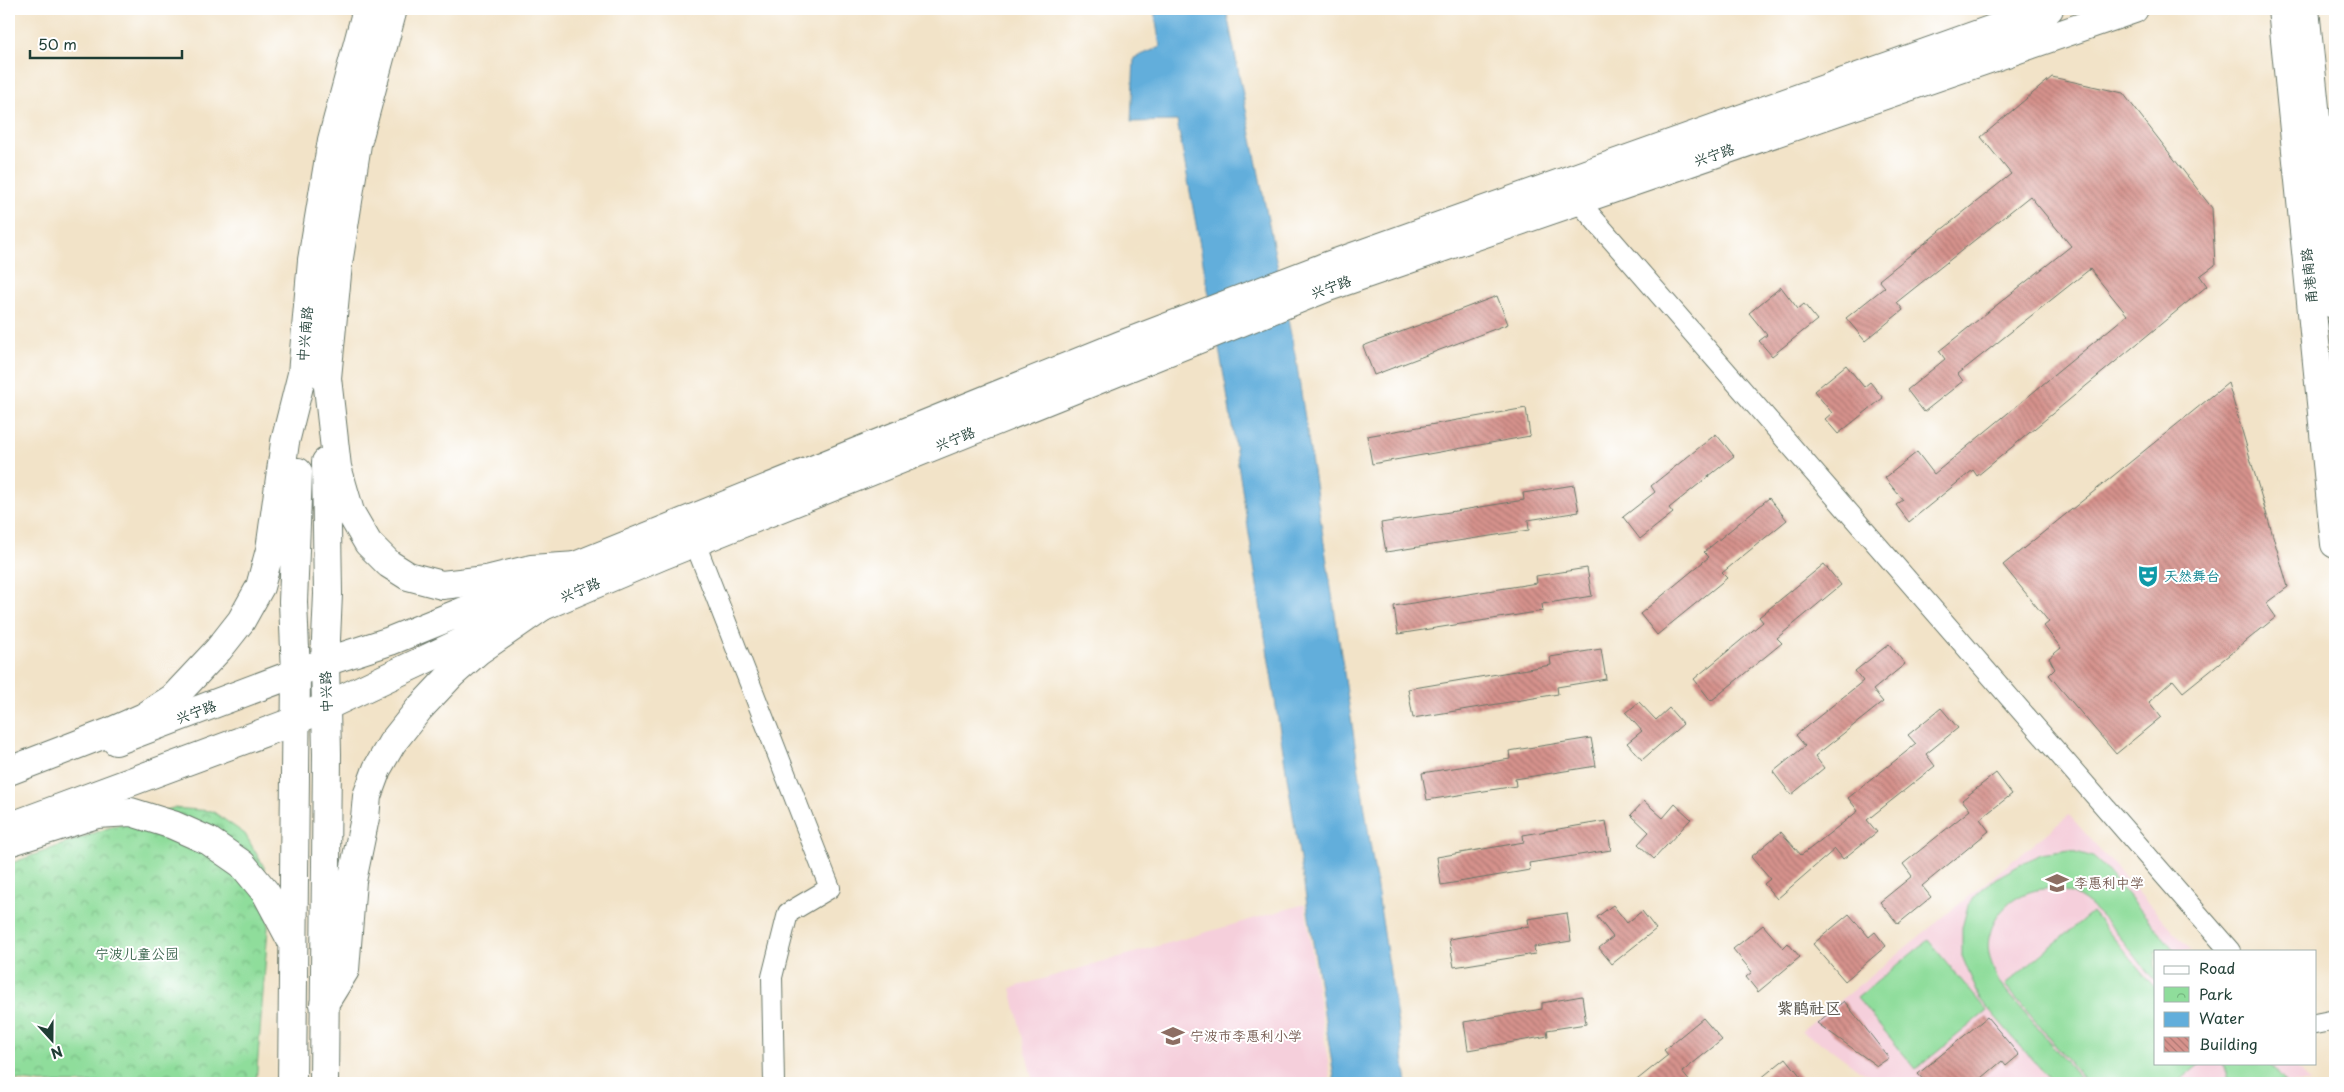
<svg xmlns="http://www.w3.org/2000/svg" width="2344" height="1092" font-family="'Playpen Sans','LXGW WenKai TC',sans-serif">
<style>
.built{fill:#f5cfdb}
.park{fill:url(#park-crowns);stroke:#578d68}
.pitch{fill:#8fdd9b;stroke:#578d68}
.water{fill:#62aedb;stroke:#407688}
.building{fill:url(#building-back-hatch)}
.lines{fill:none;stroke-linecap:round;stroke-linejoin:round}
.street-casing{stroke:#697768;stroke-width:22}
.secondary-casing{stroke:#697768;stroke-width:30}
.primary-casing{stroke:#697768;stroke-width:30}
.street{stroke:#fff;stroke-width:20}
.secondary{stroke:#fff;stroke-width:28}
.primary{stroke:#fff;stroke-width:28}
.labels{text-anchor:middle;stroke-width:4;stroke-linejoin:round;paint-order:stroke}
.street-label{font-size:14px;fill:#1f3d34;stroke:#fff}
.culture-label{font-size:14px;fill:#0d838f;stroke:#fff;text-anchor:start}
.education-label{font-size:14px;fill:#785e54;stroke:#fff;text-anchor:start}
.park-label{font-size:14px;fill:#3b654e;stroke:#fff}
.quarter-label{font-size:16px;font-weight:bold;fill:#5f5b53;stroke:#fff}
</style>
<defs>
<pattern id="park-crowns" width="20" height="18" patternUnits="userSpaceOnUse" patternTransform="scale(1.25)"><rect width="20" height="18" fill="#8fdd9b"/><path d="M2 6a3 3 0 1 1 6 0M12 15a3 3 0 1 1 6 0" fill="none" stroke="#74b47f"/></pattern>
<pattern id="building-back-hatch" width="6" height="6" patternUnits="userSpaceOnUse" patternTransform="scale(1.25)"><rect width="6" height="6" fill="#d6928c"/><path d="M-1 5l2 2M0 0l6 6M5-1l2 2" fill="none" stroke="#ad7873"/></pattern>
</defs>
<rect width="100%" height="100%" fill="#fff"/>
<filter id="ink" filterUnits="userSpaceOnUse"><feTurbulence type="fractalNoise" baseFrequency=".02" numOctaves="2"/><feDisplacementMap in="SourceGraphic" scale="10" xChannelSelector="R" yChannelSelector="G"/><feConvolveMatrix kernelMatrix="1 2 1 2 8 2 1 2 1" color-interpolation-filters="sRGB"/></filter>
<filter id="wash" filterUnits="userSpaceOnUse"><feTurbulence type="fractalNoise" baseFrequency=".0096" numOctaves="4" result="noise"/><feDisplacementMap in="SourceGraphic" scale="20" xChannelSelector="R" yChannelSelector="G"/><feGaussianBlur stdDeviation="1.12" result="paint"/><feColorMatrix in="noise" values="0 0 0 0 0 0 0 0 0 0 0 0 0 0 0 0 0 1.4 0 .05"/><feComposite in="paint" operator="in"/></filter>
<g filter="url(#wash)">
<rect width="100%" height="100%" fill="#f2e3c8"/>
<path class="built" d="M 2069,815 L 2191,951 L 2155,951 L 2155,1063 L 2292,1063 L 2310,1083 L 1886,1083 L 1859,1070 L 1828,1047 L 1801,1032 Z
M 1305,904 L 1331,1083 L 1033,1083 L 1011,988 Z"/>
<path class="park" d="M 173,808 L 212,811 L 245,834 L 264,867 L 269,916 L 256,1083 L 41,1083 L 9,1079 L 9,864 L 108,828 Z"/>
<path class="pitch" d="M 2070,850 L 2093,857 L 2105,868 L 2175,951 L 2155,951 L 2155,981 C 2134,956 2106,914 2078,897 C 2045,876 1999,897 1990,934 C 1985,950 1992,967 1999,982 L 2084,1083 L 2052,1083 L 1980,999 L 1962,956 L 1962,928 L 1968,905 L 1982,889 L 1996,878 L 2040,854 Z
M 2092,912 L 2155,988 L 2155,1063 L 2201,1063 L 2177,1083 L 2087,1083 L 2005,985 Z
M 1928,940 L 1987,1011 L 1916,1069 L 1857,998 Z
M 2223,1063 L 2269,1063 L 2286,1083 L 2229,1083 Z"/>
<path class="water" d="M 1154,9 L 1226,9 L 1296,360 L 1407,1083 L 1335,1083 L 1226,387 L 1177,121 L 1131,122 L 1134,58 L 1160,47 Z"/>
<g id="blocks">
<path class="building" d="M 2052,77 L 2123,93 L 2212,208 L 2215,265 L 2200,276 L 2207,286 L 1977,476 L 1973,470 L 1909,522 L 1896,505 L 1903,500 L 1885,478 L 1917,452 L 1934,474 L 2127,315 L 2090,269 L 1958,374 L 1963,381 L 1924,412 L 1907,390 L 1945,359 L 1939,351 L 2071,246 L 2030,196 L 1897,302 L 1903,310 L 1865,341 L 1846,318 L 1885,287 L 1879,280 L 2011,174 L 1981,137 Z
M 1781,287 L 1798,309 L 1804,304 L 1817,320 L 1772,356 L 1759,341 L 1767,335 L 1749,313 Z
M 1497,296 L 1508,324 L 1374,375 L 1363,346 Z
M 1846,365 L 1864,387 L 1870,382 L 1883,398 L 1838,434 L 1825,419 L 1832,413 L 1814,391 Z
M 2228,383 L 2288,587 L 2266,603 L 2276,617 L 2183,692 L 2173,680 L 2149,702 L 2161,717 L 2116,754 L 2049,675 L 2055,669 L 2049,658 L 2061,648 L 2044,626 L 2049,622 L 2003,565 Z
M 1526,408 L 1530,436 L 1372,464 L 1367,436 Z
M 1716,434 L 1734,456 L 1669,508 L 1673,513 L 1640,539 L 1623,517 L 1655,492 L 1651,486 Z
M 1574,485 L 1579,512 L 1528,520 L 1529,530 L 1386,552 L 1381,523 L 1524,500 L 1523,493 Z
M 1769,498 L 1787,520 L 1722,573 L 1727,578 L 1657,635 L 1640,614 L 1709,557 L 1704,552 Z
M 1824,564 L 1841,585 L 1777,638 L 1782,643 L 1711,701 L 1694,679 L 1763,622 L 1759,617 Z
M 1587,568 L 1592,596 L 1542,604 L 1543,611 L 1398,634 L 1394,606 L 1537,583 L 1536,576 Z
M 1889,644 L 1905,664 L 1873,690 L 1883,702 L 1815,756 L 1824,768 L 1791,795 L 1773,772 L 1805,746 L 1796,735 L 1863,681 L 1855,671 Z
M 1601,649 L 1606,679 L 1557,687 L 1558,694 L 1413,718 L 1408,689 L 1551,665 L 1550,657 Z
M 1639,702 L 1656,720 L 1669,708 L 1683,724 L 1642,760 L 1627,743 L 1642,731 L 1626,713 Z
M 1941,708 L 1958,728 L 1926,754 L 1935,766 L 1867,820 L 1877,832 L 1843,859 L 1835,849 L 1777,899 L 1764,884 L 1770,879 L 1751,857 L 1781,832 L 1801,855 L 1807,851 L 1858,811 L 1848,798 L 1916,744 L 1908,735 Z
M 1591,738 L 1596,766 L 1515,779 L 1516,786 L 1427,800 L 1422,773 L 1510,759 L 1509,751 Z
M 1996,773 L 2012,794 L 1980,819 L 1989,831 L 1922,886 L 1931,897 L 1898,924 L 1880,902 L 1912,876 L 1903,864 L 1970,810 L 1962,800 Z
M 1644,801 L 1663,818 L 1675,804 L 1691,819 L 1654,859 L 1638,844 L 1649,832 L 1631,815 Z
M 1606,821 L 1611,850 L 1529,863 L 1530,870 L 1441,885 L 1437,857 L 1524,842 L 1523,835 Z
M 1613,905 L 1627,923 L 1642,911 L 1656,929 L 1612,964 L 1599,948 L 1613,937 L 1597,917 Z
M 1567,913 L 1571,941 L 1534,947 L 1535,954 L 1454,967 L 1449,939 L 1529,926 L 1528,919 Z
M 1849,914 L 1869,937 L 1875,932 L 1886,946 L 1845,981 L 1813,944 Z
M 1763,925 L 1783,948 L 1788,943 L 1800,957 L 1758,992 L 1746,977 L 1752,972 L 1733,949 Z
M 1582,996 L 1586,1024 L 1547,1030 L 1548,1036 L 1468,1050 L 1464,1022 L 1542,1009 L 1542,1003 Z
M 1844,1001 L 1889,1058 L 1877,1066 L 1817,1023 Z
M 1987,1017 L 2019,1055 L 2006,1066 L 2002,1061 L 1976,1083 L 1926,1083 L 1918,1074 Z
M 1703,1018 L 1722,1040 L 1682,1072 L 1691,1083 L 1633,1083 L 1668,1055 L 1664,1050 Z
M 1786,1058 L 1806,1083 L 1755,1083 Z"/>
</g>
</g>
<g filter="url(#ink)">
<use href="#blocks" fill-opacity="0" stroke="#697768" stroke-width="1"/>
<g class="lines">
<defs>
<path id="street" d="M 1579,202 L 2230,951
M 695,543 L 830,888 L 788,913 L 772,977 L 774,1083
M 2315,1024 L 2335,1020"/>
<path id="secondary" d="M 2282,9 L 2335,544
M 2305,9 L 2335,305
M 116,741 L 325,662 L 390,641 L 1121,345 L 1322,268 L 2049,9
M 9,827 L 295,721 L 496,626 L 661,556 L 1328,287 L 2134,9"/>
<path id="primary" d="M 393,9 L 357,144 L 338,264 L 327,378 L 337,467 L 350,512 L 368,543 L 389,564 L 408,576 L 442,585 L 486,580 L 531,569 L 577,566
M 9,771 L 110,732 L 144,717 L 173,698 L 219,649 L 241,621 L 260,587 L 270,550 L 285,442 L 302,374 L 312,260 L 332,140 L 367,9
M 9,842 L 97,814 L 131,812 L 173,825 L 209,841 L 242,864 L 266,893 L 290,938
M 324,1004 L 345,970 L 352,881 L 365,818 L 367,796 L 377,769 L 392,743 L 419,709 L 452,674 L 478,651 L 543,606
M 292,1083 L 296,673 L 293,602 L 298,472
M 324,1083 L 327,754 L 325,662 L 328,594 L 326,462"/>
</defs>
<use href="#street" class="street-casing"/>
<use href="#secondary" class="secondary-casing"/>
<use href="#primary" class="primary-casing"/>
<use href="#street" class="street"/>
<use href="#secondary" class="secondary"/>
<use href="#primary" class="primary"/>
</g>
</g>
<defs>
<symbol id="theatre-bare" viewBox="-9 -9 18 18"><path d="M-5-5.5Q0-4 5-5.5V0Q5 5 0 6Q-5 5-5 0ZM-3.3-2.5H-1v1.5H-3.3ZM1-2.5H3.3v1.5H1ZM-2.8 1Q0 5.5 2.8 1Z" fill="#0f9aa8" stroke="#fff" stroke-width="2.5" paint-order="stroke"/></symbol>
<symbol id="school-bare" viewBox="-9 -9 18 18"><path d="M0-5L7-2L0 1L-7-2ZM-4 1L0 2.5L4 1V4Q0 6-4 4Z" fill="#8d6e63" stroke="#fff" stroke-width="2.5" paint-order="stroke"/></symbol>
</defs>
<g fill-rule="evenodd">
<use href="#theatre-bare" x="2132" y="560" width="32" height="32"/>
<use href="#school-bare" x="2041" y="867" width="32" height="32"/>
<use href="#school-bare" x="1157" y="1020" width="32" height="32"/>
</g>
<g class="labels">
<g class="street-label">
<text transform="translate(1714 155) rotate(-19)" y="5">兴宁路</text>
<text transform="translate(2309 276) rotate(-96)" y="5">甬港南路</text>
<text transform="translate(1331 287) rotate(-20)" y="5">兴宁路</text>
<text transform="translate(305 334) rotate(-85)" y="5">中兴南路</text>
<text transform="translate(955 439) rotate(-22)" y="5">兴宁路</text>
<text transform="translate(580 590) rotate(-23)" y="5">兴宁路</text>
<text transform="translate(326 692) rotate(-92)" y="5">中兴路</text>
<text transform="translate(196 712) rotate(-20)" y="5">兴宁路</text>
</g>
<g class="culture-label">
<text x="2164" y="581">天然舞台</text>
</g>
<g class="education-label">
<text x="2074" y="888">李惠利中学</text>
<text x="1190" y="1041">宁波市李惠利小学</text>
</g>
<g class="park-label">
<text x="137" y="959">宁波儿童公园</text>
</g>
<g class="quarter-label">
<text x="1809" y="1014">紫鹃社区</text>
</g>
</g>
<rect width="2344" height="1092" fill="none" stroke="#fff" stroke-width="30"/>
<rect x="2154" y="950" width="162" height="115" fill="#ffffff" stroke="#a5b1ae"/>
<rect x="2164" y="966" width="25" height="8" fill="#ffffff" stroke="#a5b1ae"/>
<text x="2199" y="974" font-size="15" fill="#1f3d34">Road</text>
<rect x="2164" y="987" width="25" height="15" fill="url(#park-crowns)" stroke="#a5b1ae"/>
<text x="2199" y="1000" font-size="15" fill="#1f3d34">Park</text>
<rect x="2164" y="1012" width="25" height="15" fill="#62aedb" stroke="#a5b1ae"/>
<text x="2199" y="1024" font-size="15" fill="#1f3d34">Water</text>
<rect x="2164" y="1037" width="25" height="15" fill="url(#building-back-hatch)" stroke="#a5b1ae"/>
<text x="2199" y="1050" font-size="15" fill="#1f3d34">Building</text>
<g transform="translate(52 1040) rotate(159)" stroke="#ffffff" stroke-width="4" paint-order="stroke">
<path d="M0-4L9 19L0 12L-9 19Z" fill="#1f3d34"/>
<text y="-8" font-size="14" font-weight="bold" text-anchor="middle" fill="#1f3d34">N</text>
</g>
<path d="M30 50v8h152v-8" fill="none" stroke="#1f3d34" stroke-width="2.5"/>
<text x="38" y="50" font-size="15" fill="#1f3d34" stroke="#ffffff" stroke-width="4" paint-order="stroke">50 m</text>
</svg>
